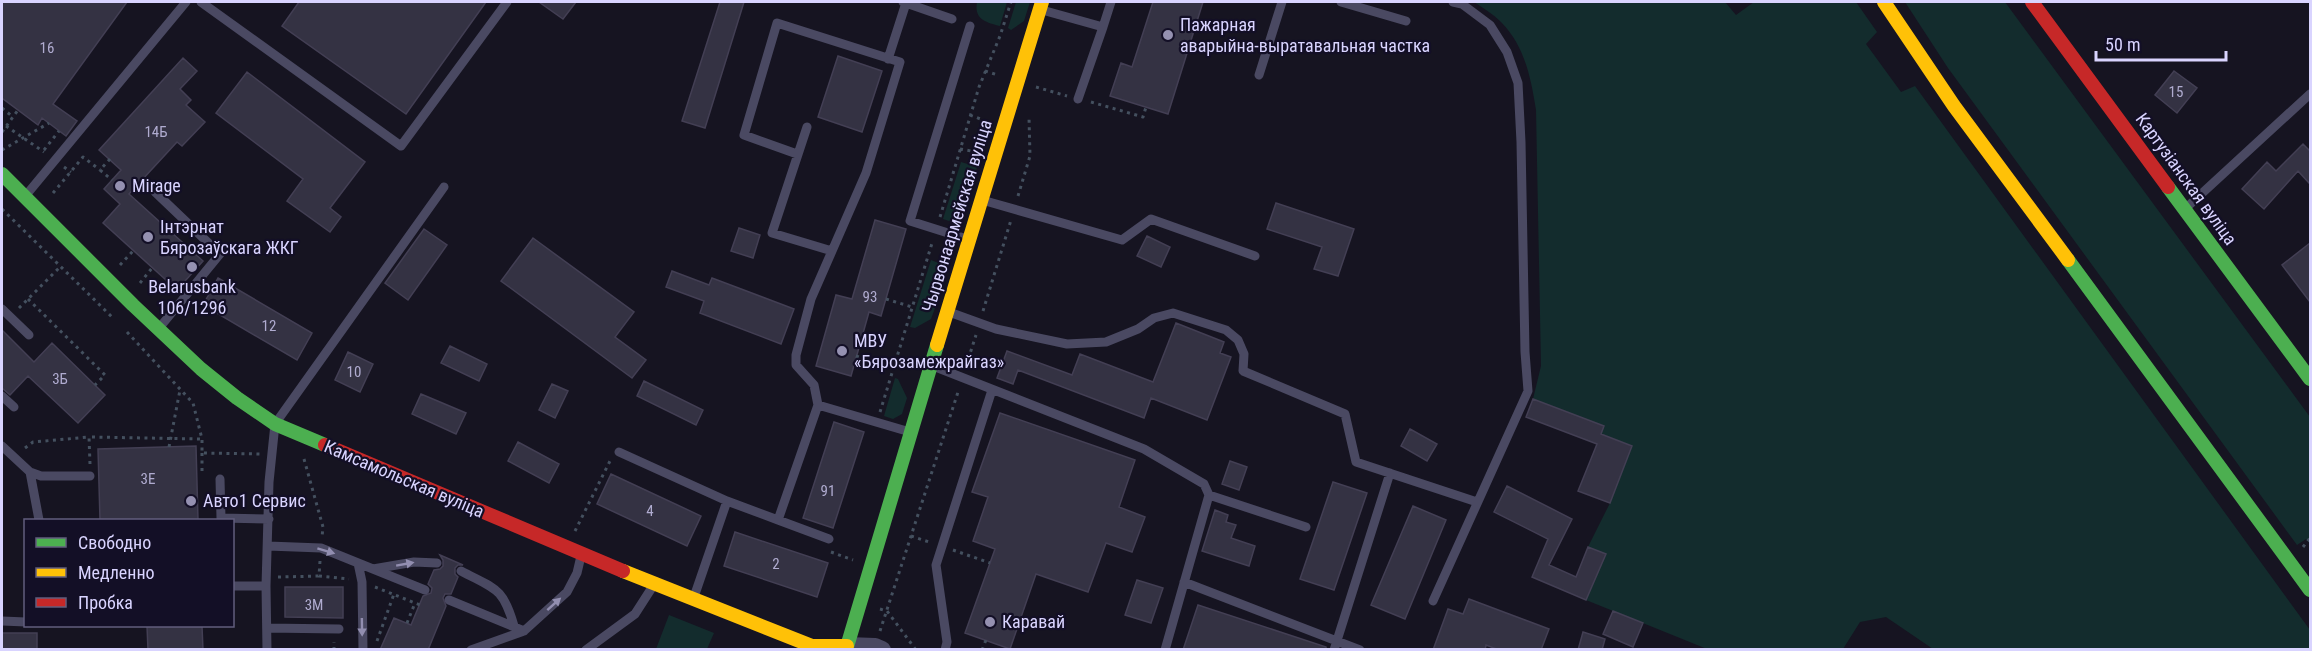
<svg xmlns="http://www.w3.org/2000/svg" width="2312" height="651" font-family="'Roboto Condensed',sans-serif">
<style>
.green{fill:#132c2d}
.building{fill:#343243;stroke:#433f54;stroke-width:1.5}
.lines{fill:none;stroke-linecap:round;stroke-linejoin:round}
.path{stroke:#44505f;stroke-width:3;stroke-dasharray:3 4.5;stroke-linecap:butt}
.lane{stroke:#4a4962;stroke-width:9}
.street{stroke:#4a4962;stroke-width:18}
.fast{stroke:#4caf50;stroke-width:14}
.slow{stroke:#ffc107;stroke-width:14}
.jam{stroke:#c62828;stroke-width:14}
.oneway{fill:#928eb0}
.poi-dot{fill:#9591b1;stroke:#130f26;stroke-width:2}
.labels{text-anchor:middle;stroke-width:4.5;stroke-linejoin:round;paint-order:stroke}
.number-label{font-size:15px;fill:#b0acd0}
.poi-label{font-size:18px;fill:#d9d4ff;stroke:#130f26;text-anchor:start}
.street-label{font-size:18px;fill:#d9d4ff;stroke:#130f26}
</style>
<rect width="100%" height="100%" fill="#161421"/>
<path class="green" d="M 977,2 L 1007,2 L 1000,26 C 985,22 974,19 977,2 Z
M 1016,2 L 1030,2 L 1024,21 L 1011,30 L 1008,28 Z
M 1474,2 L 1725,2 L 1736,15 L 1754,2 L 1856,2 L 1877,32 L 1866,44 L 1901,92 L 1915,86 L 2310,630 L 2310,649 L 1933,649 L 1886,617 L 1860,622 L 1843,649 L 1707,649 L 1586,600 L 1605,555 L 1588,547 L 1610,503 L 1632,446 L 1601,434 L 1603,426 L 1533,399 L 1541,366 L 1536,110 C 1531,79 1525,46 1501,22 C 1493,14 1483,8 1474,2 Z
M 1905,2 L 2005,2 L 2310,417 L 2310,544 L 2306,539 L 2297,545 L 1948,68 Z
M 961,162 L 977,167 L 971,189 L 954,215 L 952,222 L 943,219 Z
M 931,260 L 941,264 L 942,289 L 931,319 L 915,328 L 910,327 Z
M 895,378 L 898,379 L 907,398 L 902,414 L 893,419 L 884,416 Z
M 669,615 L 714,633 L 707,649 L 656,649 Z"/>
<path class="building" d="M 2,2 L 127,2 L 53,104 L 77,121 L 66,136 L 42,118 L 38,125 L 2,98 Z
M 299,2 L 486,2 L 406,114 L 282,26 Z
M 539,2 L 576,2 L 563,19 Z
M 720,2 L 744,2 L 705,128 L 682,121 Z
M 1153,2 L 1203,2 L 1168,114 L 1110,96 L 1121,63 L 1132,67 Z
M 838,56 L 882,71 L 862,132 L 818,117 Z
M 183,58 L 197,71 L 180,89 L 191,100 L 186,105 L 205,122 L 182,146 L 177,142 L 129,194 L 203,261 L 177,290 L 103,223 L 120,204 L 104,189 L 121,170 L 99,150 Z
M 2174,71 L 2197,88 L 2177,113 L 2155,95 Z
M 247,72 L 365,162 L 330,208 L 341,217 L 330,232 L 287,201 L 303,179 L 216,113 Z
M 2303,144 L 2310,151 L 2310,184 L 2298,171 L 2264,209 L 2242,189 L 2267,162 L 2276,171 Z
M 1276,203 L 1354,229 L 1338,276 L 1314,269 L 1322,247 L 1267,229 Z
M 875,220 L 906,229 L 881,316 L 869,312 L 851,376 L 816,366 L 836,295 L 852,299 Z
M 739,228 L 760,235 L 753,258 L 731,251 Z
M 424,229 L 447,245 L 408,300 L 385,283 Z
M 1147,236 L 1170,247 L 1161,267 L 1137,256 Z
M 533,238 L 634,312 L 615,337 L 646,360 L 632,378 L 501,281 Z
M 2310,243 L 2310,302 L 2282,265 Z
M 672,271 L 709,285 L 712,278 L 794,309 L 781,344 L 700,313 L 704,301 L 666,287 Z
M 218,278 L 312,333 L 297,360 L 203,305 Z
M 1176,323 L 1224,342 L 1220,353 L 1231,357 L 1207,420 L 1151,398 L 1144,418 L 1018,370 L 1013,384 L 997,378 L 1007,351 L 1072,375 L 1080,354 L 1153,382 Z
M 2,330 L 34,362 L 52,343 L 105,395 L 78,423 L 28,376 L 10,395 L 2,388 Z
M 450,346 L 487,364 L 479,381 L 441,363 Z
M 348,352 L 373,364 L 360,392 L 335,380 Z
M 644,381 L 703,410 L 696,425 L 637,396 Z
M 552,384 L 568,391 L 555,418 L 539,410 Z
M 421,394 L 466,413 L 456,434 L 412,414 Z
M 1533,399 L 1604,426 L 1601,434 L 1632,446 L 1610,503 L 1578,491 L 1597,444 L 1526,417 Z
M 1000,413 L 1135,460 L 1119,507 L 1145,517 L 1132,552 L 1106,543 L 1088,592 L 1036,574 L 1010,649 L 965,633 L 995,549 L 973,541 L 988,497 L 972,492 Z
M 834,422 L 864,432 L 833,528 L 803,518 Z
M 1410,429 L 1437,444 L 1427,461 L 1401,446 Z
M 518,442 L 559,464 L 549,483 L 508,461 Z
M 196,446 L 198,520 L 100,520 L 98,449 Z
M 1230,461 L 1247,467 L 1239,490 L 1222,484 Z
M 611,474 L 701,516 L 687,546 L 597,504 Z
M 1333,482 L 1367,493 L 1334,590 L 1300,579 Z
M 1507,486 L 1572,519 L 1549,565 L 1576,577 L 1588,547 L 1606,554 L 1586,600 L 1532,577 L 1548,539 L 1494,512 Z
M 1413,506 L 1446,520 L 1405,619 L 1371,605 Z
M 1215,510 L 1228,515 L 1226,522 L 1236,525 L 1231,538 L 1255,546 L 1249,566 L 1202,551 Z
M 735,532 L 828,563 L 817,597 L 724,566 Z
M 440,555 L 463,565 L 458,565 L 455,568 L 455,574 L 458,577 L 451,594 L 445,594 L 443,598 L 446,606 L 428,650 L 380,650 L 394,618 L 411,625 L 423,596 L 431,593 L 432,588 L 428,584 L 434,570 L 440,569 L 443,566 L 443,560 Z
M 1137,580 L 1163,588 L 1151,623 L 1125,615 Z
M 285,587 L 343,587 L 343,618 L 285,617 Z
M 1469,599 L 1549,629 L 1541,650 L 1499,650 L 1486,645 L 1485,650 L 1433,650 L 1448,609 L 1463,614 Z
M 1198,605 L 1326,647 L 1326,650 L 1183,650 Z
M 1613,611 L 1643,623 L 1633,647 L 1603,634 Z
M 147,626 L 202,626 L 203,650 L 148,650 Z
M 1583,632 L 1605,639 L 1602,650 L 1578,650 Z
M 2,633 L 37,633 L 37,650 L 2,650 Z"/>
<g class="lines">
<path class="path" d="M 985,71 L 998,75
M 1036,87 L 1067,96
M 1091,102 L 1143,117 L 1146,107
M 2,108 L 13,117
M 970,115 L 983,120 L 982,122
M 6,126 L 44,152
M 2,132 L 18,110
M 960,149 L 971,151
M 2,150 L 49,123
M 44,150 L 59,131
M 110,159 L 100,170 L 112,180
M 64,167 L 71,172
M 53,193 L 83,157 L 100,170
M 1018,196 L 1030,156 L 1029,118
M 2,209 L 114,319
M 940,217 L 979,87 L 1000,36 L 1011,2
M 120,265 L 133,251
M 140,283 L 152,268
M 28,299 L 105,375 L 95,385
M 886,299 L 912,307
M 19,308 L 60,267
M 983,311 L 1011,220
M 127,332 L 193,403 L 202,439 L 202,453 L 261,454
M 856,356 L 893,368
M 969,356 L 1001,366
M 966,366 L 976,335
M 880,412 L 933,240
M 169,447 L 180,390
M 25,448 L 33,442 L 89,437
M 202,453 L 202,473
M 304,459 L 323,527 L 322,537
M 90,464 L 89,437 L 202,439
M 575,531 L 611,459
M 911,536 L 929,542
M 2303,547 L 2310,538
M 953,550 L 990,563
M 831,552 L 853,560
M 320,561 L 319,576 L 349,579
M 278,577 L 319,576
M 375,587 L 420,605
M 880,609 L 887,611 L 916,650
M 407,623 L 415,603
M 880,631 L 959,389
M 377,641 L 394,594
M 334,650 L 334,642
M 982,650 L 986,640"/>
<path class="lane" d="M 201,2 L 401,146 L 507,2
M 903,2 L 952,19
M 1341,2 L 1406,21
M 1042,10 L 1103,27 L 1111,2
M 888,59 L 906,3
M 1259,75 L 1282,2
M 1078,99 L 1103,27
M 797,154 L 744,135 L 777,23 L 900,62 L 866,173 L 832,251 L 772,233 L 807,127
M 155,192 L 220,254 L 160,327
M 27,194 L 186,2
M 982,200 L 1122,240 L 1151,219 L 1255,256
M 2186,208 L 2310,94
M 967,239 L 910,221 L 970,26
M 2,309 L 29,335
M 949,312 L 996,329 L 1067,344 L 1106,342 L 1138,329 L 1154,318 L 1173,313 L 1226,330 L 1238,340 L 1244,354 L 1243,371 L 1345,414 L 1356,462 L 1477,502
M 933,366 L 1144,449 L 1204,484 L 1209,495 L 1165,650
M 2,396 L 14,407
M 818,405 L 814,385 L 796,365 L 796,355 L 811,299 L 832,251
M 2,446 L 30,472 L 41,476 L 90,476
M 619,452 L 727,501
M 30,472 L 39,520
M 220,479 L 221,518 L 269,519
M 1209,495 L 1306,527
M 778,520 L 829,539
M 268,546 L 321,548 L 425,590
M 358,563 L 362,582 L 363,650
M 373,569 L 414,562 L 437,563
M 461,571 C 495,589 503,587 514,626
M 1184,582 L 1360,650
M 232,586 L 266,586
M 694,597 L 727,501 L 778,520 L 818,405 L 910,432
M 449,600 L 524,631 L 567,592 L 577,573 L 581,556
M 1433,601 L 1528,391 L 1525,352 L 1521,142 L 1518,83 L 1507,52 L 1490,25 L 1462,4 L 1453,2
M 2,621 L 26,622
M 267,628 L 339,629
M 267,650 L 266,586 L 269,482 L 275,424 L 444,187
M 471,650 L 524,631
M 586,650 L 635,614 L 653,586
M 945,650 L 947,642 L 936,565 L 992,390
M 1334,650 L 1390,473"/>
<path class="street" d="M 847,646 L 875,647 L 882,650"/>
<path class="fast" d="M 2,174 L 133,305 L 201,369 L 237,398 L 275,424 L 325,445
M 2168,187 L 2310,379
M 2068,260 L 2310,590
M 846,650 L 937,345"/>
<path class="slow" d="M 1884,2 L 1954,106 L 2068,260
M 937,345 L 1042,2
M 623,571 L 812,646 L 847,646"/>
<path class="jam" d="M 2032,2 L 2168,187
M 325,445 L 623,571"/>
</g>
<defs><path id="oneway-solid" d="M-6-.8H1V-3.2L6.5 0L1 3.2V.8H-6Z" transform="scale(1.5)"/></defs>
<g class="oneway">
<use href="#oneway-solid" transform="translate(326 551) rotate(17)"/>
<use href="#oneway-solid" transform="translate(405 564) rotate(-10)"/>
<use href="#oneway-solid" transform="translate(554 604) rotate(-42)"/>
<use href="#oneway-solid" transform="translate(362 627) rotate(89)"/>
</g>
<g class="poi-dot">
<circle cx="1168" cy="35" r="6"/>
<circle cx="120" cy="186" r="6"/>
<circle cx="148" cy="237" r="6"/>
<circle cx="192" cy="267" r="6"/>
<circle cx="842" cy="351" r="6"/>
<circle cx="191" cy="501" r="6"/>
<circle cx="990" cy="622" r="6"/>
</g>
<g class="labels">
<g class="number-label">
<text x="47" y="53">16</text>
<text x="2176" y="97">15</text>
<text x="156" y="137">14Б</text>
<text x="870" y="302">93</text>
<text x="269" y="331">12</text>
<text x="354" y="377">10</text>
<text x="60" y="384">3Б</text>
<text x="148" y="484">3Е</text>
<text x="828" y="496">91</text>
<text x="650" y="516">4</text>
<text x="776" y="569">2</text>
<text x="314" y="610">3М</text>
</g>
<g class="poi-label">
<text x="1180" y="31">Пажарная<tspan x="1180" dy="21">аварыйна-выратавальная частка</tspan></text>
<text x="132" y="192">Mirage</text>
<text x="160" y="233">Інтэрнат<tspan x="160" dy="21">Бярозаўскага ЖКГ</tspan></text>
<text x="192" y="293" text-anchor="middle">Belarusbank<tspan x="192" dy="21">106/1296</tspan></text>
<text x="854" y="347">МВУ<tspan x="854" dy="21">«Бярозамежрайгаз»</tspan></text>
<text x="203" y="507">Авто1 Сервис</text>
<text x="1002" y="628">Каравай</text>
</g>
<g class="street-label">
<text transform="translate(2186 179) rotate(54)" y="6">Картузіанская вуліца</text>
<text transform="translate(957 216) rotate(-73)" y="6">Чырвонаармейская вуліца</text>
<text transform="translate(404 479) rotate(23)" y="6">Камсамольская вуліца</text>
</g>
</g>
<rect width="2312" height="651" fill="none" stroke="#d9d4ff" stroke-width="6"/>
<rect x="24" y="519" width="210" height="108" fill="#130f26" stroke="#625e7d" stroke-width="1.5"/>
<rect x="36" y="538" width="30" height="9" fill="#4caf50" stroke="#625e7d" stroke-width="1.5"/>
<text x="78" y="549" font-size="18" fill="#d9d4ff">Свободно</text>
<rect x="36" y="568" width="30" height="9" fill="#ffc107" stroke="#625e7d" stroke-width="1.5"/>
<text x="78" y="579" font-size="18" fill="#d9d4ff">Медленно</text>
<rect x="36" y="598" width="30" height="9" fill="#c62828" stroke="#625e7d" stroke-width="1.5"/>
<text x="78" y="609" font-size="18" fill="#d9d4ff">Пробка</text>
<path d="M2096 51v9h130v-9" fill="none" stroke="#d9d4ff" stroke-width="3"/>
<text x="2105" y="51" font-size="18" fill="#d9d4ff" stroke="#130f26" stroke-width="4.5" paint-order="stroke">50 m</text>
</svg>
